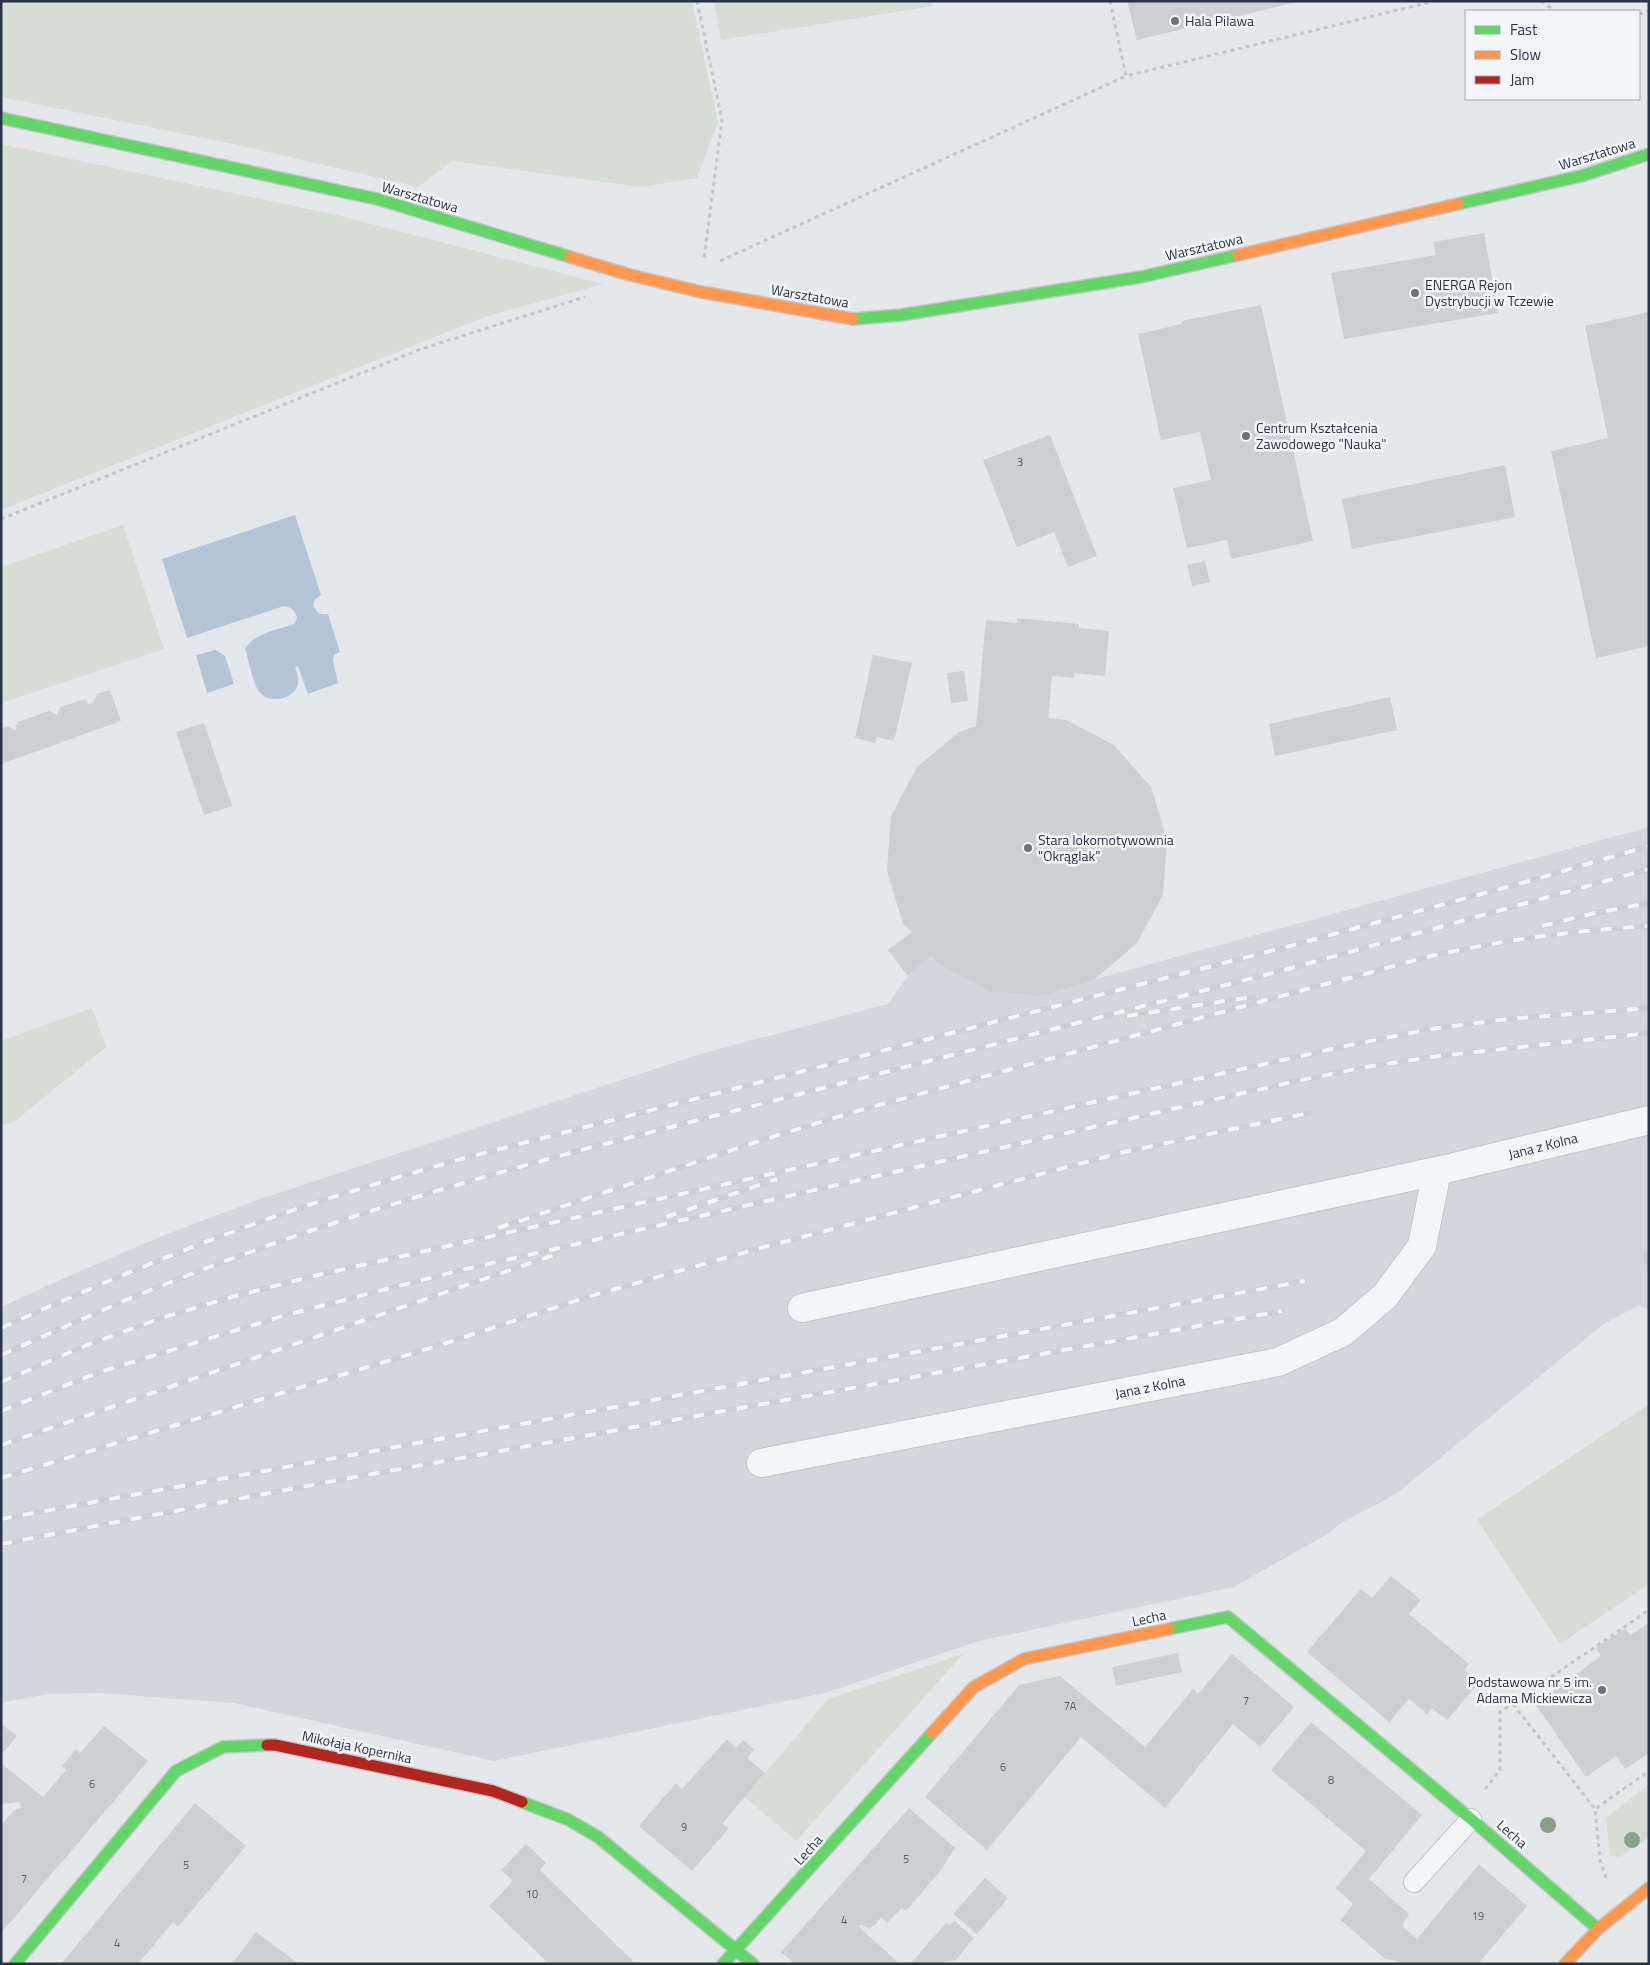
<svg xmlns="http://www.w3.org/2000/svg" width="1650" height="1965" font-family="'Titillium Web',sans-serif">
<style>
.built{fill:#d2d7de}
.green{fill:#d5ded5}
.water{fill:#b1c4d8}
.building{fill:#cdcfd3}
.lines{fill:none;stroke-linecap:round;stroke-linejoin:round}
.lane-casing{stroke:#c3c5c8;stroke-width:22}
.street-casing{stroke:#c3c5c8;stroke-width:30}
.fast-casing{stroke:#c3c5c8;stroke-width:14}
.slow-casing{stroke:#c3c5c8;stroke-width:14}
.jam-casing{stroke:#c3c5c8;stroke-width:14}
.path{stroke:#c2c5cb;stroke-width:3;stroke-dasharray:4 4;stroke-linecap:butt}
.lane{stroke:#f4f5f7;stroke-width:20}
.street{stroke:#f4f5f7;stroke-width:28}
.fast{stroke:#63d668;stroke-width:11}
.slow{stroke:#ff974d;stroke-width:11}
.jam{stroke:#b3261e;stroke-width:11}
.rail-casing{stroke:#cdcfd2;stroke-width:5.5}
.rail{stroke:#f3f6f9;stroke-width:4;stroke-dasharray:11;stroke-linecap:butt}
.tree{fill:#899f86}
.poi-dot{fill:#6a7380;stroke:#f3f6f9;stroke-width:2}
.labels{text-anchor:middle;stroke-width:5;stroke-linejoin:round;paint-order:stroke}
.number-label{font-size:11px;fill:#525c6b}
.poi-label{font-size:14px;fill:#283447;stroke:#f3f6f9;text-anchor:start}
.street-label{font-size:14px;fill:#283447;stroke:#f3f6f9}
</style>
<rect width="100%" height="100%" fill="#e5e7ea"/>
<path class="built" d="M 1649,827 L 1649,1251 L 1641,1253 L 1649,1274 L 1649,1309 L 1638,1306 L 1605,1323 L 1396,1494 L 1339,1524 L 1331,1532 L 1234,1587 L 979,1641 L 825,1693 L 494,1761 L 234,1703 L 98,1693 L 47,1694 L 1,1703 L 1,1307 L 60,1280 L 157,1238 L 257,1200 L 697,1055 L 888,1004 L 908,976 L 931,956 L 939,965 L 988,991 L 1085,982 Z"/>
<path class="green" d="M 1,1 L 692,1 L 718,122 L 697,178 L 641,187 L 452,161 L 418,187 L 238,145 L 1,97 Z
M 714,1 L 932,1 L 933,6 L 721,40 Z
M 1,144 L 337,215 L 603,284 L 485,317 L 1,510 Z
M 123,525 L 164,649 L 1,703 L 1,567 Z
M 92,1008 L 106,1047 L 15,1121 L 1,1126 L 1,1041 Z
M 1649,1404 L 1649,1584 L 1560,1644 L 1477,1520 Z
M 963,1654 L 796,1841 L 745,1797 L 828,1699 Z
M 1649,1784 L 1649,1837 L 1620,1857 L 1610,1856 L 1606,1818 Z"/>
<path class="water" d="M 295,515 L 321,595 L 315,599 L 313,605 C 317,613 319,615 328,614 L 340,652 L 334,655 L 333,661 L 338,683 L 308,694 L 298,666 L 295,668 C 297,674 300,681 297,687 C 290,701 267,704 258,690 C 252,680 249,660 245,649 C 254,633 278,630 294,624 L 297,618 C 295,610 292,608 284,606 L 187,638 L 162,559 Z
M 216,650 L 225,656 L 234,684 L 207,693 L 196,655 Z"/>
<path class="building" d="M 1127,1 L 1297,1 L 1297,2 L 1137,40 Z
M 1484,233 L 1498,313 L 1344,339 L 1331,273 L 1436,255 L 1433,242 Z
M 1261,305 L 1313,541 L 1231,559 L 1227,540 L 1187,548 L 1173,488 L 1211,480 L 1200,432 L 1161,440 L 1138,334 L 1182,324 L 1182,321 Z
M 1649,312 L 1649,646 L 1596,658 L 1551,451 L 1608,438 L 1585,326 Z
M 1050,435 L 1097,556 L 1068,567 L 1054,532 L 1017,547 L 983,460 Z
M 1505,465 L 1515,517 L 1352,549 L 1342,499 Z
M 1205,561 L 1210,582 L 1192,586 L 1187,565 Z
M 1017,618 L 1079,624 L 1079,628 L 1109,631 L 1105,676 L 1074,673 L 1074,678 L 1052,676 L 1048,718 L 1066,720 L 1114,745 L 1151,787 L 1167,840 L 1163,895 L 1137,943 L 1095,979 L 1042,996 L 988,991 L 939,965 L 931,956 L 908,976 L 888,950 L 912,932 L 903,924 L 887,871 L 891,816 L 917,767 L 959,732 L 976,726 L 986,620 L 1017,623 Z
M 873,655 L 912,663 L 894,741 L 877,737 L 875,743 L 855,738 Z
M 964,671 L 968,701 L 951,703 L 947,673 Z
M 110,690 L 121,721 L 1,764 L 1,728 L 7,726 L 15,730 L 18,722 L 49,711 L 57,715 L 60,707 L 86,699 L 88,704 L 93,703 L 97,694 Z
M 1390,697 L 1397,730 L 1275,756 L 1269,724 Z
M 204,723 L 232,806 L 204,815 L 176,732 Z
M 1649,1251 L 1649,1274 L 1641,1252 Z
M 1391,1576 L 1421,1600 L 1409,1614 L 1469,1664 L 1464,1670 L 1479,1683 L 1447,1720 L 1432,1708 L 1427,1714 L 1409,1699 L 1389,1722 L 1307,1652 L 1361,1589 L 1372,1598 Z
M 1649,1623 L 1649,1753 L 1625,1769 L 1616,1756 L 1586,1777 L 1535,1704 L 1601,1656 L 1596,1648 L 1625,1628 L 1630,1635 Z
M 1178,1653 L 1182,1672 L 1116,1686 L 1112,1667 Z
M 1232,1654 L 1294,1707 L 1260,1747 L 1233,1724 L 1165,1808 L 1081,1737 L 987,1850 L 925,1797 L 1019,1685 L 1060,1676 L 1145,1747 L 1193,1689 L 1198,1694 Z
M 1311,1722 L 1422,1815 L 1369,1879 L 1409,1914 L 1402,1926 L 1417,1939 L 1479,1864 L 1527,1906 L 1478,1964 L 1395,1964 L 1397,1961 L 1385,1959 L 1341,1920 L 1353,1904 L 1336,1888 L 1366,1851 L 1271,1770 Z
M 1,1724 L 17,1736 L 1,1755 Z
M 104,1726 L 148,1761 L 1,1933 L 1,1826 L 14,1810 L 21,1808 L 20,1802 L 1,1804 L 1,1763 L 43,1797 L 66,1770 L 62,1766 L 76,1749 L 80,1753 Z
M 727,1739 L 736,1748 L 743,1740 L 754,1750 L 747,1758 L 765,1773 L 722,1824 L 729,1828 L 692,1871 L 639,1826 L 676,1783 L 682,1789 Z
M 195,1803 L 246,1846 L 178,1927 L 173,1922 L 138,1964 L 61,1964 Z
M 909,1808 L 955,1848 L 941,1870 L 906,1911 L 902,1908 L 887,1923 L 881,1917 L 876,1924 L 869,1929 L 861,1924 L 859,1927 L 900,1964 L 795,1964 L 781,1952 Z
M 526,1844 L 546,1863 L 540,1870 L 636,1964 L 549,1964 L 489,1906 L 513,1881 L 501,1870 Z
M 985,1878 L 1008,1898 L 977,1934 L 953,1914 Z
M 955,1921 L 974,1938 L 956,1960 L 944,1962 L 942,1964 L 910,1964 L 946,1923 L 950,1925 Z
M 256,1932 L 299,1964 L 232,1964 Z"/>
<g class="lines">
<defs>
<path id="lane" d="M 1414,1882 L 1471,1819"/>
<path id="street" d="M 802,1308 L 1437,1171 L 1649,1120
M 761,1463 L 1278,1362 L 1343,1332 L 1385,1296 L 1422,1246 L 1437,1171"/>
<path id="fast" d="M 1,118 L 377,199 L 570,257
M 1458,204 L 1581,176 L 1649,154
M 853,319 L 901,315 L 1141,277 L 1238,255
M 1169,1629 L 1228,1617 L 1471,1819 L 1598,1929
M 522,1802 L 569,1820 L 598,1837 L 753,1964
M 15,1964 L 176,1771 L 223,1747 L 267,1745
M 723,1964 L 932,1733"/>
<path id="slow" d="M 1238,255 L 1458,204
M 570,257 L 630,275 L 701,292 L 853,319
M 932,1733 L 974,1687 L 1024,1659 L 1169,1629
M 1565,1964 L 1598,1929 L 1649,1888"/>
<path id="jam" d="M 267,1745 L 275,1745 L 493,1791 L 522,1802"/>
</defs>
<use href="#lane" class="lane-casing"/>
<use href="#street" class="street-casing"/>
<use href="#fast" class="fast-casing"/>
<use href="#slow" class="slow-casing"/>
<use href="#jam" class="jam-casing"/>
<path class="path" d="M 697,1 L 722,120 L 704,259
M 1110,1 L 1126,76 L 1435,1
M 1541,1 L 1555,11
M 1639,14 L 1649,11
M 720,261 L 1126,76
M 1,519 L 421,349 L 585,297
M 1513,1704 L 1595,1809
M 1485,1789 L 1500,1770 L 1500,1712 L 1649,1610
M 1606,1878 L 1600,1860 L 1595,1809 L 1649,1771"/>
<use href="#lane" class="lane"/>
<use href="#street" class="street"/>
<use href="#fast" class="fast"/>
<use href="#slow" class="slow"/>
<use href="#jam" class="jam"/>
<defs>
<path id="rail" d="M 1542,926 L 1595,913 L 1649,903
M 1342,980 C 1376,972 1410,960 1445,953 C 1512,939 1581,930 1649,926
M 1127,1016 L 1258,996
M 666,1217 L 777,1179
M 498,1228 L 762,1140 L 857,1111 L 1348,978
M 1,1328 C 88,1289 175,1252 265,1220 C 329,1197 395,1178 461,1159 L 1290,946 L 1522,883 L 1649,846
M 1,1355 C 58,1330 114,1304 171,1282 C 306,1228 445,1187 585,1149 L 1292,968 L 1649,869
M 1,1382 L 87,1345 L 161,1318 L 239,1295 L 322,1274 L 1350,1045 L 1431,1029 L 1508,1019 L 1649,1008
M 1,1411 L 97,1373 L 139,1360 L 286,1315 L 453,1272 L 1292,1082 L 1366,1067 L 1439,1056 L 1649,1033
M 1,1445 L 557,1254
M 1,1478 L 437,1346 L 584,1298 L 753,1250 L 1124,1152 L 1309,1113
M 1,1519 L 1305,1281
M 1,1544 L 333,1481 L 1282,1311"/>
</defs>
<use href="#rail" class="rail-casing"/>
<use href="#rail" class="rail"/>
</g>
<g class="tree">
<circle cx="1548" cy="1825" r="8"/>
<circle cx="1632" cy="1840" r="8"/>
</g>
<g class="poi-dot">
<circle cx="1175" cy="21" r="5"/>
<circle cx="1415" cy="293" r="5"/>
<circle cx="1246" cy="436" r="5"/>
<circle cx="1028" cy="848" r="5"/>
<circle cx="1602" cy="1690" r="5"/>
</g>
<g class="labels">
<g class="number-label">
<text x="1020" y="466">3</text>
<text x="1246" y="1705">7</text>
<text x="1070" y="1710">7A</text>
<text x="1003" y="1771">6</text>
<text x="1331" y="1784">8</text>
<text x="92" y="1788">6</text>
<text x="684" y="1831">9</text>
<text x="906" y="1863">5</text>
<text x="186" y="1869">5</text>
<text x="24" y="1883">7</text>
<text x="532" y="1898">10</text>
<text x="1478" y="1920">19</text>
<text x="844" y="1924">4</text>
<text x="117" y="1947">4</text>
</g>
<g class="poi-label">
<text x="1185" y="26">Hala Pilawa</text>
<text x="1425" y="290">ENERGA Rejon<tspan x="1425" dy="16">Dystrybucji w Tczewie</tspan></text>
<text x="1256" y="433">Centrum Kształcenia<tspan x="1256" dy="16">Zawodowego "Nauka"</tspan></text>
<text x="1038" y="845">Stara lokomotywownia<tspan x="1038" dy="16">"Okrąglak"</tspan></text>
<text x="1592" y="1687" text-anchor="end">Podstawowa nr 5 im.<tspan x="1592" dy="16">Adama Mickiewicza</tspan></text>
</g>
<g class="street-label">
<text transform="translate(1597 154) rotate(-17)" y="5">Warsztatowa</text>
<text transform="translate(420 197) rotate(16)" y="5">Warsztatowa</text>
<text transform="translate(1204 247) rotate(-13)" y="5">Warsztatowa</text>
<text transform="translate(810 296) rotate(10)" y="5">Warsztatowa</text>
<text transform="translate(1543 1146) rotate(-14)" y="5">Jana z Kolna</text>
<text transform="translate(1150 1387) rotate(-11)" y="5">Jana z Kolna</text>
<text transform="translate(1149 1618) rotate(-12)" y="5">Lecha</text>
<text transform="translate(357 1747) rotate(12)" y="5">Mikołaja Kopernika</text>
<text transform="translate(1512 1834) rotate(41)" y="5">Lecha</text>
<text transform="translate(808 1850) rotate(-48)" y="5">Lecha</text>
</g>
</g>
<rect width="1650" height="1965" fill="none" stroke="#283447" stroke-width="5"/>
<rect x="1465" y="10" width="175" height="90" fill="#f3f6f9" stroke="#a2a8b2"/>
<rect x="1475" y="26" width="25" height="8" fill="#63d668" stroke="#a2a8b2"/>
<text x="1510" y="35" font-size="15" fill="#283447">Fast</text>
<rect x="1475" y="51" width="25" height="8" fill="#ff974d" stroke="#a2a8b2"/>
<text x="1510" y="60" font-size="15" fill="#283447">Slow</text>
<rect x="1475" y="76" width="25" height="8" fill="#b3261e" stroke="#a2a8b2"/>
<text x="1510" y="85" font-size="15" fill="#283447">Jam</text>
</svg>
